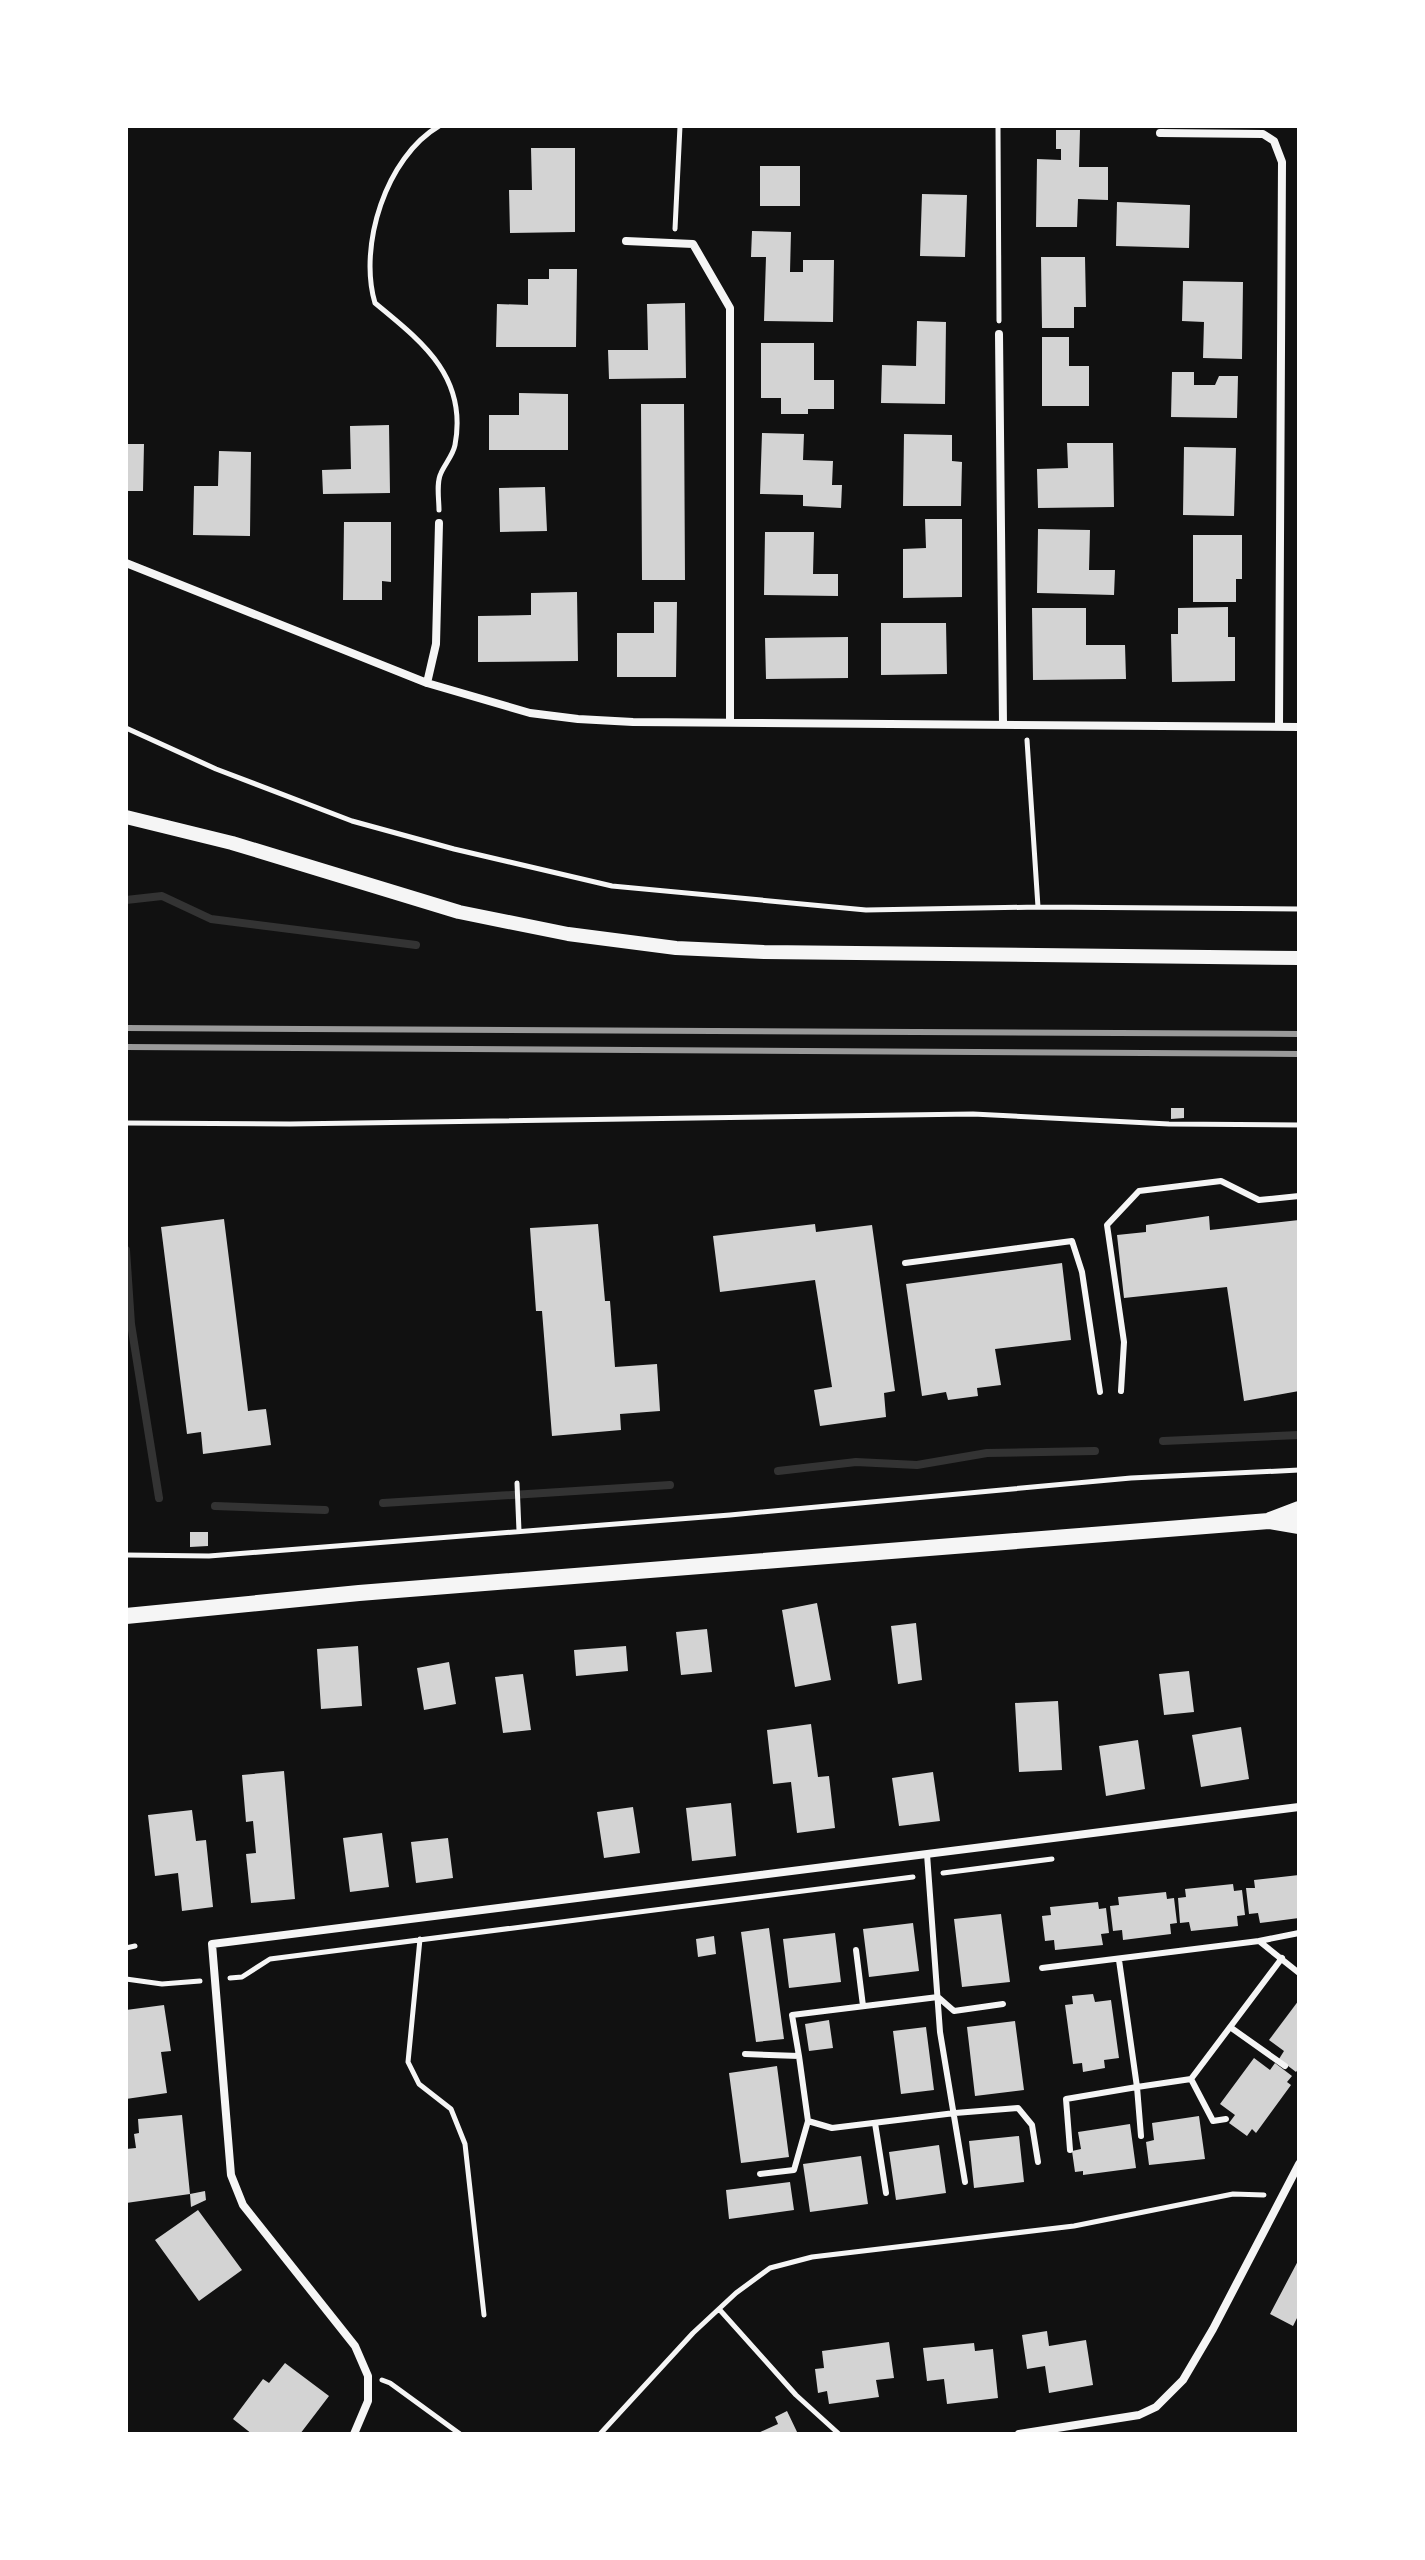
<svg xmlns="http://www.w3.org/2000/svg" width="1425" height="2560" font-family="Helvetica,sans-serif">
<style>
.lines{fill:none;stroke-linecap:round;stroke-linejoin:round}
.stream{stroke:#333;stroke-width:8}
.building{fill:#d3d3d3}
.path{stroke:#f5f5f5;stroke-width:5}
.service{stroke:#f5f5f5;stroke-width:6}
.minor{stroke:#f5f5f5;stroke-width:8}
.tertiary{stroke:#f5f5f5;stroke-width:14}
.secondary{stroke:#f5f5f5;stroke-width:16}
.rail{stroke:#9a9a9a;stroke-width:6}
</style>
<rect width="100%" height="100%" fill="#111"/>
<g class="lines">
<path class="stream" d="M 126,900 L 162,896 L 211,919 L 416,945
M 126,1250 L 131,1324 L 159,1498
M 1163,1441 L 1299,1435
M 778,1471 L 856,1462 L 917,1465 L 987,1453 L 1095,1451
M 383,1503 L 670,1485
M 215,1506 L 325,1510"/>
</g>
<path class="building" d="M 1056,130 L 1080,130 L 1079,167 L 1108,167 L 1108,200 L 1078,199 L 1077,227 L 1036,227 L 1037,159 L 1061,160 L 1061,149 L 1056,149 Z
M 531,148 L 575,148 L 575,232 L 510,233 L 509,190 L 532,190 Z
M 760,166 L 800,166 L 800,206 L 760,206 Z
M 922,194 L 967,195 L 965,257 L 920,256 Z
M 1117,202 L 1190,205 L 1189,248 L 1116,246 Z
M 752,231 L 791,232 L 790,272 L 803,272 L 803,260 L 834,260 L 833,322 L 764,321 L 766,257 L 751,257 Z
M 1041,257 L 1085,257 L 1086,307 L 1074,307 L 1074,328 L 1042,328 Z
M 549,269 L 577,269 L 576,347 L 496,347 L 497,304 L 528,305 L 528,279 L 549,279 Z
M 1183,281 L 1243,282 L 1242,359 L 1203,358 L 1204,322 L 1182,321 Z
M 685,303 L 686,378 L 609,379 L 608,350 L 648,350 L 647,304 Z
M 917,321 L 946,322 L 945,404 L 881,403 L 882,365 L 916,366 Z
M 1042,337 L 1069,337 L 1069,366 L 1089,366 L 1089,406 L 1042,406 Z
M 761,343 L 814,343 L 814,380 L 834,380 L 834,409 L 808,409 L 808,414 L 781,414 L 781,398 L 761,398 Z
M 1172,372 L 1194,372 L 1194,385 L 1215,385 L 1219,376 L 1238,376 L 1237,418 L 1171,417 Z
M 519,393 L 568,394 L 568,450 L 489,450 L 489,415 L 519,415 Z
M 641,404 L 684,404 L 685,580 L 642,580 Z
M 389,425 L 390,493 L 323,494 L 322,470 L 351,469 L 350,426 Z
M 762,433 L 804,434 L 803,460 L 833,461 L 832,485 L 842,485 L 841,508 L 803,506 L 803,495 L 760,494 Z
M 904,434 L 952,435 L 952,461 L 962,462 L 961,506 L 903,506 Z
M 1067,443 L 1113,443 L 1114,507 L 1038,508 L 1037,469 L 1068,468 Z
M 126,444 L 144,444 L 143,491 L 126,491 Z
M 1184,447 L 1236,448 L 1234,516 L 1183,515 Z
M 219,451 L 251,452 L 250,536 L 193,535 L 194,486 L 218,486 Z
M 545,487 L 547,531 L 500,532 L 499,488 Z
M 925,519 L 962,519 L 962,597 L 903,598 L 903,549 L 926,548 Z
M 344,522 L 391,522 L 391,582 L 382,581 L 382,600 L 343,600 Z
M 1038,529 L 1090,530 L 1089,570 L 1115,570 L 1114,595 L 1037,593 Z
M 765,532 L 814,532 L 813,574 L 838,574 L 838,596 L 764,595 Z
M 1193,535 L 1242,535 L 1242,579 L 1236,579 L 1236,602 L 1193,602 Z
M 577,592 L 578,661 L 478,662 L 478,616 L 531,615 L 531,593 Z
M 654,602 L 677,602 L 676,677 L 617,677 L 617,633 L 654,633 Z
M 1228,607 L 1228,637 L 1235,637 L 1235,681 L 1172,682 L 1171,634 L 1178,634 L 1178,608 Z
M 1032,608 L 1086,608 L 1086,645 L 1125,645 L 1126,679 L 1033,680 Z
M 881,623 L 946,623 L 947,674 L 881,675 Z
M 848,637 L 848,678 L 766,679 L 765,638 Z
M 1171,1108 L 1184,1108 L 1184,1118 L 1171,1119 Z
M 1209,1216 L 1210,1230 L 1299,1220 L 1299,1391 L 1244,1401 L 1227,1287 L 1124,1298 L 1117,1235 L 1146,1232 L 1146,1225 Z
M 224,1219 L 248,1411 L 266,1409 L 271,1445 L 203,1454 L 201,1432 L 187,1434 L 161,1227 Z
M 598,1224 L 605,1301 L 610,1301 L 615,1367 L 657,1364 L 660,1411 L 620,1414 L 621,1430 L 552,1436 L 542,1311 L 536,1311 L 530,1228 Z
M 815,1224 L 816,1232 L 872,1225 L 895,1391 L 884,1393 L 886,1417 L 820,1426 L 814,1390 L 832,1387 L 815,1280 L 720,1292 L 713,1236 Z
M 1062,1263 L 1071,1340 L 995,1349 L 1001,1385 L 977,1388 L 978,1396 L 948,1400 L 946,1392 L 922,1396 L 906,1284 Z
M 190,1532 L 208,1532 L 208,1546 L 190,1547 Z
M 817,1603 L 831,1680 L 795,1687 L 782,1610 Z
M 916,1623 L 922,1680 L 898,1684 L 891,1626 Z
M 707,1629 L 712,1672 L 681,1675 L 676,1632 Z
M 358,1646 L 362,1706 L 321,1709 L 317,1649 Z
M 626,1646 L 628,1671 L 576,1676 L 574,1650 Z
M 449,1662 L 456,1704 L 424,1710 L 417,1668 Z
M 1189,1671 L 1194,1712 L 1164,1715 L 1159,1674 Z
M 523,1674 L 531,1730 L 503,1733 L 495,1677 Z
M 1058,1701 L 1062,1770 L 1019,1772 L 1015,1703 Z
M 811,1724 L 818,1777 L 829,1776 L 835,1828 L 797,1833 L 791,1782 L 773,1784 L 767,1730 Z
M 1241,1727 L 1249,1779 L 1201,1787 L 1192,1735 Z
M 1138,1740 L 1145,1789 L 1106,1796 L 1099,1746 Z
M 284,1771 L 295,1899 L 251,1903 L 246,1854 L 256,1853 L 253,1821 L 246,1822 L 242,1775 Z
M 933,1772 L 940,1821 L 899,1826 L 892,1778 Z
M 731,1803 L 736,1856 L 692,1861 L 686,1808 Z
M 633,1807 L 640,1853 L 604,1858 L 597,1812 Z
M 192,1810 L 196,1841 L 206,1840 L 213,1907 L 182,1911 L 178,1873 L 155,1876 L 148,1815 Z
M 382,1833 L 389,1887 L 350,1892 L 343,1838 Z
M 448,1838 L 453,1878 L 416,1883 L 411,1842 Z
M 1299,1875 L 1299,1918 L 1260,1923 L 1258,1913 L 1249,1914 L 1246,1888 L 1255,1888 L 1254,1880 Z
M 1233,1884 L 1234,1891 L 1242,1890 L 1245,1915 L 1237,1916 L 1238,1926 L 1191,1931 L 1189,1922 L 1180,1923 L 1178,1898 L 1186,1897 L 1185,1889 Z
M 1166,1892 L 1167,1899 L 1174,1898 L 1177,1923 L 1170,1924 L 1171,1934 L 1123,1940 L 1122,1930 L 1113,1931 L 1110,1906 L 1119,1905 L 1118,1897 Z
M 1098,1902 L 1099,1909 L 1106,1908 L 1109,1933 L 1101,1934 L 1103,1945 L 1055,1950 L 1054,1940 L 1045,1941 L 1042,1916 L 1051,1915 L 1050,1907 Z
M 1001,1914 L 1010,1982 L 962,1987 L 954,1919 Z
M 913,1923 L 919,1971 L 869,1977 L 863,1929 Z
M 769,1928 L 784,2039 L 756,2042 L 741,1932 Z
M 835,1933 L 841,1982 L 789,1988 L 783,1939 Z
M 714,1936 L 716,1954 L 698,1957 L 696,1939 Z
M 1093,1994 L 1095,2002 L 1111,2000 L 1119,2058 L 1104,2060 L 1105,2068 L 1083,2072 L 1082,2063 L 1073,2064 L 1065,2005 L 1073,2004 L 1072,1996 Z
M 1299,2000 L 1299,2068 L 1296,2072 L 1279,2059 L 1284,2051 L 1269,2040 Z
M 164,2005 L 171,2051 L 161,2052 L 167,2093 L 126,2099 L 126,2010 Z
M 829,2020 L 833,2048 L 809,2051 L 805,2024 Z
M 1015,2021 L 1024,2090 L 975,2096 L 967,2027 Z
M 926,2027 L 934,2090 L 901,2094 L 893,2031 Z
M 1254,2058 L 1270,2070 L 1275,2063 L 1292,2076 L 1287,2082 L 1291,2085 L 1256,2133 L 1252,2129 L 1247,2136 L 1229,2123 L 1235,2115 L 1220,2104 Z
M 777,2066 L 789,2157 L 741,2163 L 729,2073 Z
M 182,2115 L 190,2194 L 205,2191 L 206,2200 L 191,2207 L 190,2194 L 126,2203 L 126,2149 L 136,2148 L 134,2134 L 139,2133 L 138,2119 Z
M 1199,2116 L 1205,2159 L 1149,2165 L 1146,2142 L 1154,2140 L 1152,2123 Z
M 1130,2124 L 1136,2168 L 1083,2175 L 1083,2171 L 1075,2172 L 1072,2151 L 1081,2149 L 1078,2132 Z
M 1019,2136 L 1024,2182 L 974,2188 L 969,2141 Z
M 939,2145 L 946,2193 L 896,2200 L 889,2152 Z
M 861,2156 L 868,2204 L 810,2212 L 803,2164 Z
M 790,2182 L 794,2210 L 729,2219 L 726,2190 Z
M 198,2210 L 242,2270 L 199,2301 L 155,2240 Z
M 1299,2259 L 1299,2314 L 1293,2326 L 1270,2314 Z
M 1047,2331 L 1049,2346 L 1086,2340 L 1093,2385 L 1049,2393 L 1045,2366 L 1027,2369 L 1022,2335 Z
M 889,2342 L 894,2378 L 876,2380 L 879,2397 L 829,2404 L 827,2391 L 818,2393 L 815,2369 L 824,2368 L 822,2351 Z
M 974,2343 L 975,2351 L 993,2349 L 998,2398 L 947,2404 L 944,2379 L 927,2381 L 923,2348 Z
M 285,2363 L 329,2396 L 300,2434 L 252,2434 L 233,2419 L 263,2379 L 269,2383 Z
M 787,2411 L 798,2434 L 756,2434 L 778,2424 L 775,2417 Z"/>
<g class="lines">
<path class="path" d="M 439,126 C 386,157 358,246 375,303 C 421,341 468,376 455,445 C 453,455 445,464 441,473 C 436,483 439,499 439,510
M 998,126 L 999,321
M 675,229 L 680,126
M 126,728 L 216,769 L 352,821 L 454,849 L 612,886 L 866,910 L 1038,907 L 1299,909
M 1027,740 L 1038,907
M 126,1123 L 290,1124 L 973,1114 L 1169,1124 L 1299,1125
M 517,1483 L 519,1531
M 126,1555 L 209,1556 L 730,1515 L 1131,1478 L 1299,1470
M 943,1873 L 1052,1859
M 420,1939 L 408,2062 L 419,2084 L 451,2109 L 465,2144 L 484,2315
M 126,1948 L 135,1946
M 230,1978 L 242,1977 L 270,1959 L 913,1877
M 126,1979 L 162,1984 L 200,1981
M 719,2309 L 796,2395 L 839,2434
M 382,2380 L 390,2383 L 460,2434
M 600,2434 L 693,2333 L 736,2293 L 770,2268 L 812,2257 L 1074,2226 L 1233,2194 L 1264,2195"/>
<path class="service" d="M 905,1263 L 1072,1241 L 1082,1272 L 1100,1392
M 1121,1391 L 1124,1342 L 1107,1225 L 1139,1191 L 1221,1181 L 1259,1200 L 1299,1196
M 927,1854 L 940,2032 L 965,2182
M 1259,1941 L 1299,1933
M 856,1950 L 863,2006
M 1119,1960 L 1137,2087 L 1191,2079 L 1282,1958
M 1042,1968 L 1259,1941 L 1299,1973
M 1230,2027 L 1285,2066
M 745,2054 L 799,2056 L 808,2121 L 832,2128 L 955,2113 L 1018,2108 L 1032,2125 L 1038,2162
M 799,2056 L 792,2015 L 938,1997 L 954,2011 L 1003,2004
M 1191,2079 L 1213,2121 L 1226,2119
M 875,2123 L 886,2193
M 1070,2150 L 1066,2099 L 1137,2087 L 1141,2136
M 760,2174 L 794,2170 L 808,2121"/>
<path class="minor" d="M 1160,133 L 1263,134 L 1274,141 L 1282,162 L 1279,727
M 626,241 L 693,244 L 730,308 L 730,721
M 999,334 L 1003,725
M 126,563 L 427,683 L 530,713 L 578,719 L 633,722 L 1299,727
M 427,683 L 436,644 L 439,523
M 354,2434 L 368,2401 L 368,2376 L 355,2346 L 243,2205 L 231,2175 L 212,1944 L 1299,1807
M 1019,2434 L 1139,2415 L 1156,2407 L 1183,2380 L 1213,2329 L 1299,2164"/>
<path class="tertiary" d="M 126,817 L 232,843 L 459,912 L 568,934 L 676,948 L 764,952 L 1299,958"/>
<path class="secondary" d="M 1270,1520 L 1299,1509
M 126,1616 L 359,1593 L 1269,1521 L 1299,1526"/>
<path class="rail" d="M 126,1028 L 1299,1034
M 126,1047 L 1299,1054"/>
</g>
<rect width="1425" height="2560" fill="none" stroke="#ffffff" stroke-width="256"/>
</svg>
